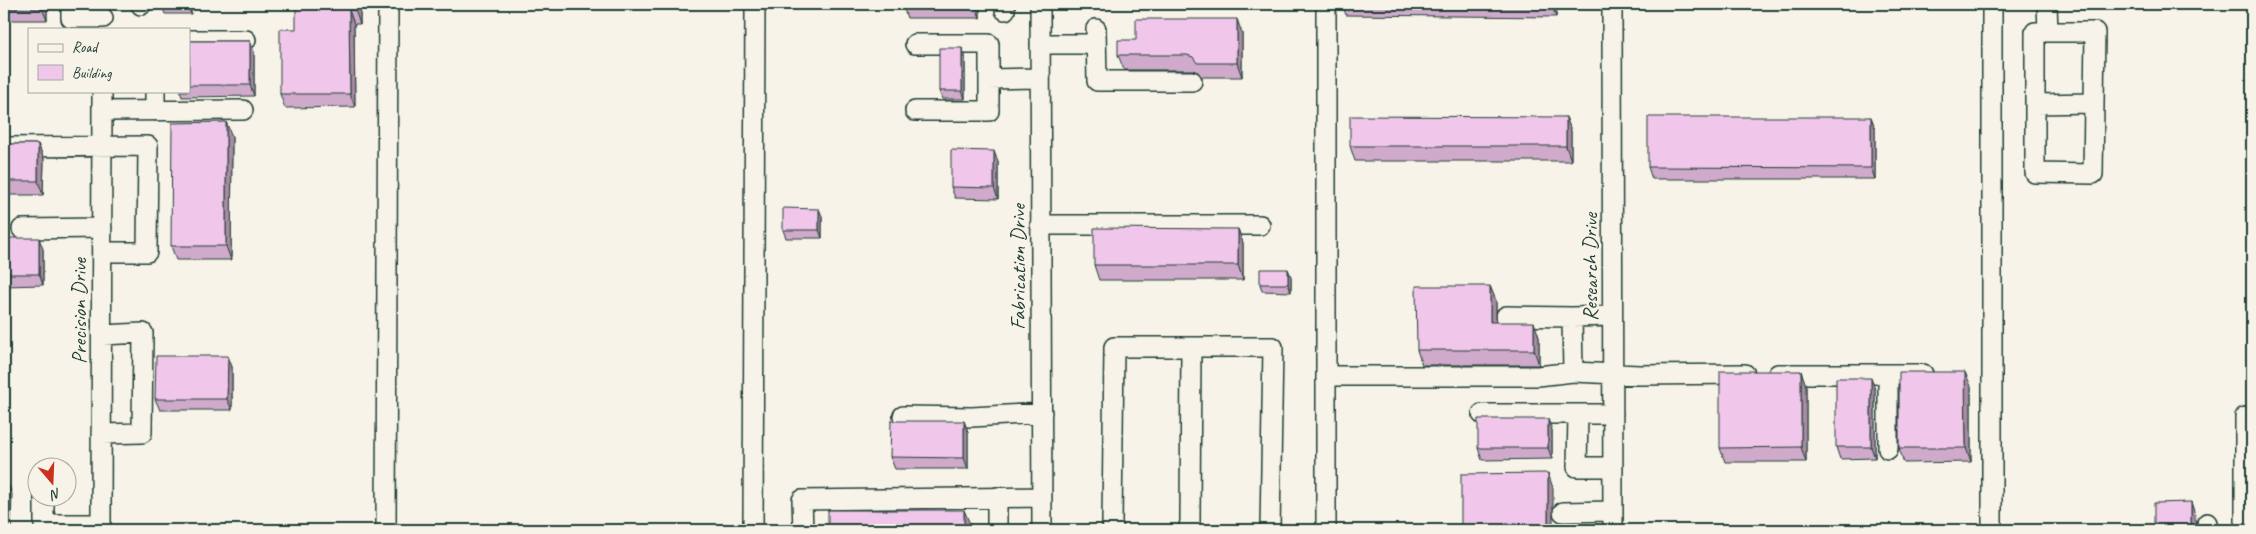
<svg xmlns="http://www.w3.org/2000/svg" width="2256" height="534" font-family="Caveat,sans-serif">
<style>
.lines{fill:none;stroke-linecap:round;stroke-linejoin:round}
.minor-casing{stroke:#1f3d34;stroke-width:22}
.minor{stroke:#f7f3e8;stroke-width:19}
.wall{fill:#cfaaca;stroke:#1f3d34}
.shaded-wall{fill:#a98ba4;stroke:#1f3d34}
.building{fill:#f1c6eb;stroke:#1f3d34}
.labels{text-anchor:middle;stroke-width:4.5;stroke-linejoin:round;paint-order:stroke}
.street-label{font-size:21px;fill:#1f3d34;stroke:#f7f3e8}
</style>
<rect width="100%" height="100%" fill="#f7f3e8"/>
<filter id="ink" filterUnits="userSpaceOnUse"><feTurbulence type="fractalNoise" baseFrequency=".02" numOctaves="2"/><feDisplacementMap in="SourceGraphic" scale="10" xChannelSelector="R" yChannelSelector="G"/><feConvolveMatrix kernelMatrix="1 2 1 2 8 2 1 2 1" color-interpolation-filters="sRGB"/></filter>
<g filter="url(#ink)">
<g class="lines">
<defs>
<path id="minor" d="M 71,4 L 71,18 L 103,18
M 1040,4 L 1042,530
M 1326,4 L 1326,530
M 1612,4 L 1613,530
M 1992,4 L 1992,530
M 2047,4 L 2048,32
M 141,5 L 141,4
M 1005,10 L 1005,4
M 1096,29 L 1097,81 L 1192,81
M 2035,32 L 2095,32 L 2093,174 L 2035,173 Z
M 189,40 L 246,40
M 915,44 L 989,44 L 989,111 L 915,111
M 1040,44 L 1096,44
M 989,79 L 1040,78
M 155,91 L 155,111
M 2035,104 L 2094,103
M 102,111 L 243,110
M 4,147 L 148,146 L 147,252 L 102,252
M 1040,225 L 1260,225
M 22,229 L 102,228
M 1506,316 L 1572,317
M 1612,316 L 1572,317 L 1573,372 L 1639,375 L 1745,374
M 1778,374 L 1923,374
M 1888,374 L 1888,449
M 1326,376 L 1538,376 L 1573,372
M 1482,414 L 1578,414
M 903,416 L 972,417 L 1042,413
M 2252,417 L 2245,417 L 2245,521 L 2252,521
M 101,434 L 142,433 L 143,333 L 102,335
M 1613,467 L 1577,467 L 1578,414 L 1613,414
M 1563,512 L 1613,511
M 44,524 L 101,524
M 44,530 L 44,496
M 101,530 L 102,91
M 386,530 L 388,4
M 753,530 L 755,4
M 803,530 L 802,500 L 1042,497
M 997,530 L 997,497
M 1114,530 L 1112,523 L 1114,347 L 1273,347 L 1270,530
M 1188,530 L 1190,522 L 1191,347
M 2207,530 L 2207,523"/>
</defs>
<use href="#minor" class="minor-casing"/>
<use href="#minor" class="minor"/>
</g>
<path class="wall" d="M 4,4 L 47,4 L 47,20 L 4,20 Z
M 161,4 L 191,4 L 191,14 L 165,14 Z
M 360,4 L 360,24 L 354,24 L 355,107 L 285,108 L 280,94 L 296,29 Z
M 902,4 L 980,4 L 980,18 L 907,18 Z
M 1342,4 L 1556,4 L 1556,17 L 1346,15 Z
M 1242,33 L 1242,77 L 1202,77 L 1198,72 L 1192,70 L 1124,70 L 1118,55 L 1136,40 Z
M 189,41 L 250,41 L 254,52 L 254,96 L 182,97 L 180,91 L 189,91 Z
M 965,55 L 965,99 L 942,99 L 939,91 Z
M 1566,117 L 1571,131 L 1571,161 L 1355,161 L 1350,146 Z
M 1871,117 L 1875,128 L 1875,179 L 1652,179 L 1648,167 Z
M 226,122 L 232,137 L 231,260 L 176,260 L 171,246 Z
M 4,144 L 38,144 L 44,159 L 43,195 L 4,195 Z
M 998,162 L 998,199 L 955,198 L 951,187 Z
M 822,216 L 822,238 L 786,238 L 783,230 Z
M 1238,229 L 1243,243 L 1243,280 L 1099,280 L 1094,265 Z
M 4,238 L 43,249 L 43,285 L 4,286 Z
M 1288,269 L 1291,277 L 1291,292 L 1262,291 L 1260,284 Z
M 1490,286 L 1496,301 L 1496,322 L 1539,337 L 1539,365 L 1422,365 L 1417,350 Z
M 228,356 L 232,367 L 232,410 L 160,410 L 155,399 Z
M 1801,371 L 1806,386 L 1806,462 L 1725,462 L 1720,448 Z
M 1971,386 L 1971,462 L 1904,463 L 1899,448 Z
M 1875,389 L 1875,458 L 1840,459 L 1836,447 Z
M 964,421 L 968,432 L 968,469 L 895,469 L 890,457 Z
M 1552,430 L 1552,459 L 1482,460 L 1478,448 Z"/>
<path class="shaded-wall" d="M 42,4 L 47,4 L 47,20 L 42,9 Z
M 187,4 L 191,4 L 191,14 Z
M 355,4 L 360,4 L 360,24 L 355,10 Z
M 975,4 L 980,4 L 980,18 Z
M 1552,4 L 1556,4 L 1556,17 L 1552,6 Z
M 349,10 L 354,24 L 355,107 L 350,94 Z
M 1237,19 L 1242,33 L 1242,77 L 1237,63 Z
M 250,41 L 254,52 L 254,96 L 250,85 Z
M 962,48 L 965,55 L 965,99 L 962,91 Z
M 1566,117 L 1571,131 L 1571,161 L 1566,146 Z
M 1871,117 L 1875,128 L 1875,179 L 1871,168 Z
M 226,122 L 232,137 L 231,260 L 226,246 Z
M 38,144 L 44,159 L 43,195 L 38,181 Z
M 994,151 L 998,162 L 998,199 L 994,188 Z
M 819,209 L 822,216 L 822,238 L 819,230 Z
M 1238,229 L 1243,243 L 1243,280 L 1238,265 Z
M 39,238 L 43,249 L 43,285 L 39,274 Z
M 1288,269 L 1291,277 L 1291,292 L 1288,284 Z
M 1490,286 L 1496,301 L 1496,337 L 1490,322 Z
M 1534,322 L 1539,337 L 1539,365 L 1534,350 Z
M 228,356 L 232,367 L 232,410 L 227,399 Z
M 1801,371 L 1806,386 L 1806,462 L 1801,447 Z
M 1965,372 L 1971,386 L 1971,462 L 1966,448 Z
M 1871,378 L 1875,389 L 1875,458 L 1871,447 Z
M 1548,419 L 1552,430 L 1552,459 L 1548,448 Z
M 964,421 L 968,432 L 968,469 L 964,458 Z
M 1548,473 L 1553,488 L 1553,530 L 1548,530 Z
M 8,483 L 12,494 L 11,530 L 7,530 Z
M 2191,502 L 2195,514 L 2196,530 L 2191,530 Z
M 964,510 L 970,524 L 970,530 L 964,530 Z"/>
<path class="building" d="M 4,4 L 42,4 L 42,9 L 4,8 Z
M 296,4 L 355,4 L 355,10 L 349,10 L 350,94 L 280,94 L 280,29 L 296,29 Z
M 1342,4 L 1552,4 L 1552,6 L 1342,5 Z
M 1136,19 L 1237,19 L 1237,63 L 1197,63 L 1193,57 L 1187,55 L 1118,55 L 1118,40 L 1136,40 Z
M 189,41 L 250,41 L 250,85 L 189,85 Z
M 939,48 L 962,48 L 962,91 L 939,91 Z
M 1350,116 L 1566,117 L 1566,146 L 1350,146 Z
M 1648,117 L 1871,117 L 1871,168 L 1648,167 Z
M 226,122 L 226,246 L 171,246 L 172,123 Z
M 4,144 L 38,144 L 38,181 L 4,181 Z
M 951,150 L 994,151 L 994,188 L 951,187 Z
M 783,208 L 819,209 L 819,230 L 783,230 Z
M 1094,228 L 1238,229 L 1238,265 L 1094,265 Z
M 4,238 L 39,238 L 39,274 L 4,274 Z
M 1260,269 L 1288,269 L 1288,284 L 1260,284 Z
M 1416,286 L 1490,286 L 1490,322 L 1534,322 L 1534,350 L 1417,350 Z
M 156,356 L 228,356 L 227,399 L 155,399 Z
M 1720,371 L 1801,371 L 1801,447 L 1720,448 Z
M 1899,372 L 1965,372 L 1966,448 L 1899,448 Z
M 1836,378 L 1871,378 L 1871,447 L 1836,447 Z
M 1478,419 L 1548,419 L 1548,448 L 1478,448 Z
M 891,421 L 964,421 L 964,458 L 890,457 Z
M 1548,473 L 1548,530 L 1461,530 L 1461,474 Z
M 4,483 L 8,483 L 7,530 L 4,530 Z
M 2191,502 L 2191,530 L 2154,530 L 2154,503 Z
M 828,510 L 964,510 L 964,530 L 828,530 Z"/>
</g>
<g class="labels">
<g class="street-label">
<text transform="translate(1018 267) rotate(-90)" y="7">Fabrication Drive</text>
<text transform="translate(1590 267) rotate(-90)" y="7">Research Drive</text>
<text transform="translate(79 311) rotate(-90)" y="7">Precision Drive</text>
</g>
</g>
<rect width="2256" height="534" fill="none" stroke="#f7f3e8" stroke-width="20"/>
<rect x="10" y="10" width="2236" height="514" fill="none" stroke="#1f3d34" stroke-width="2" filter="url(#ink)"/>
<rect x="28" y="28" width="162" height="65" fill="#f7f3e8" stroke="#a1aaa0"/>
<rect x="38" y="44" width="25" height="8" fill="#f7f3e8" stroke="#a1aaa0"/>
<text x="72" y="52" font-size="15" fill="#1f3d34">Road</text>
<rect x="38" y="65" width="25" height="15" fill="#f1c6eb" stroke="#a1aaa0"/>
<text x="72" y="78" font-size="15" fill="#1f3d34">Building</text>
<g transform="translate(52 482) rotate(161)"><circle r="24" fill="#f7f3e8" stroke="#a1aaa0"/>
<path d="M0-4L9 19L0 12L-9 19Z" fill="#c8321e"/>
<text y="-8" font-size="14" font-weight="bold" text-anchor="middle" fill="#1f3d34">N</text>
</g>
</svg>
